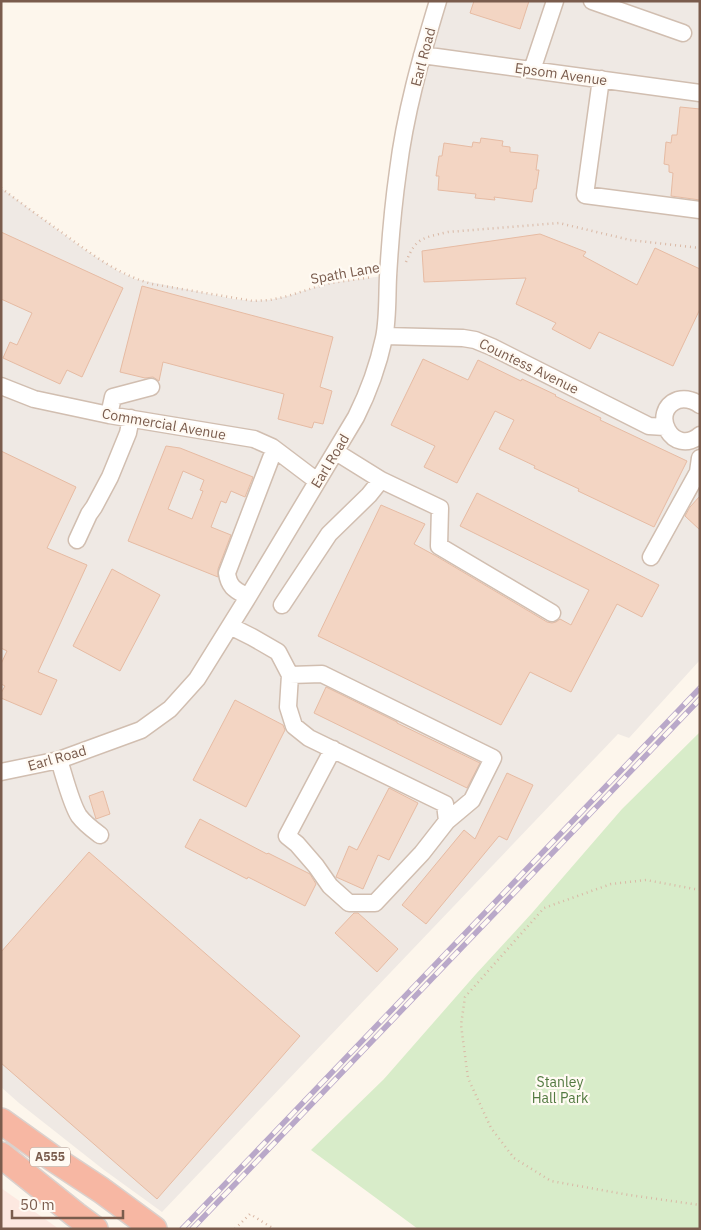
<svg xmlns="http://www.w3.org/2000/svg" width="701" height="1230" font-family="'IBM Plex Sans',sans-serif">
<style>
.commercial{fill:#fde8e0}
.industrial{fill:#efe9e4}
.green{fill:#d8ecc9}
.building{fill:#f3d5c3;stroke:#e6bba3;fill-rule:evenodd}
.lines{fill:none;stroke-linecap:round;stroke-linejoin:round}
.minor-casing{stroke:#d1beb0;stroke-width:19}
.highway-casing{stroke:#dad1cd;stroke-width:28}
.path{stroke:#d9b8a5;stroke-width:2.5;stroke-dasharray:1 4;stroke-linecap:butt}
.minor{stroke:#fff;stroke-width:16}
.highway{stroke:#f7b7a3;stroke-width:25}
.rail-casing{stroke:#b9a8c9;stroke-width:5.5}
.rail{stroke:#fffaf3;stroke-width:4;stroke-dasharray:11;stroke-linecap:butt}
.labels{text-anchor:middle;stroke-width:4.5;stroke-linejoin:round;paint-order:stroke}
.shield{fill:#fffaf3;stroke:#a28b7f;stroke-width:1}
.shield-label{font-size:12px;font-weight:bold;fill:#7a5c4d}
.street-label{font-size:14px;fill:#7a5c4d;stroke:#fffaf3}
.park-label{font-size:14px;fill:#537a41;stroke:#fffaf3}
</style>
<rect width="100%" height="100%" fill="#fdf6ec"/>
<path class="commercial" d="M 1,1188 L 59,1229 L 1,1229 Z"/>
<path class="industrial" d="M 438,1 L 700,1 L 700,660 L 629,738 L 618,734 L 162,1212 L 104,1170 L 19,1103 L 1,1087 L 1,188 L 85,250 L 118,271 L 135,279 L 234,299 L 253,301 L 270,300 L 288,296 L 316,287 L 331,283 L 398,274 L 390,245 L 398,170 Z"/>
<path class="green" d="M 700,732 L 700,1229 L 418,1229 L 311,1150 L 384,1079 L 476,974 L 532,913 L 622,809 Z"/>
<path class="building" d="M 474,1 L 529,1 L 520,29 L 470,13 Z
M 680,107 L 700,109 L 700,200 L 671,196 L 673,173 L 669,172 L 669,165 L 664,164 L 666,142 L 671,143 L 672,135 L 677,135 Z
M 481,138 L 503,141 L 502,146 L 510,147 L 510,152 L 538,155 L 536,170 L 539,170 L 536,189 L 534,189 L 532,202 L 494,197 L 495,200 L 475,198 L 476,194 L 438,190 L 439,176 L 436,176 L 439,156 L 442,156 L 444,143 L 472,147 L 473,142 L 480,143 Z
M 1,232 L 123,288 L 82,377 L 67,370 L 60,384 L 3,358 L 10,342 L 17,345 L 32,313 L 1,299 Z
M 540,234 L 586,252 L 583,256 L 637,285 L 655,248 L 700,269 L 700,309 L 673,366 L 599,332 L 590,349 L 552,329 L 556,323 L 516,304 L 526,278 L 424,282 L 422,251 Z
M 142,286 L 333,337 L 320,387 L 332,391 L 323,424 L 314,422 L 312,428 L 278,419 L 284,394 L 163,362 L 159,381 L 153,377 L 145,378 L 120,372 Z
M 423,359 L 468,380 L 478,360 L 521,381 L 522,379 L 556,395 L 555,396 L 601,418 L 600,420 L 687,461 L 654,527 L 578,491 L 579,489 L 534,468 L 535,466 L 499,449 L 514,420 L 495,411 L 457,483 L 424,467 L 435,446 L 391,425 Z
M 166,446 L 180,448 L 253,477 L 245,497 L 231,491 L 226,503 L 221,501 L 211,527 L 231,535 L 218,569 L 218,577 L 128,541 ZM 183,471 L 204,480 L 200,490 L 203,491 L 192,519 L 168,509 Z
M 1,451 L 76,487 L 47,548 L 87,565 L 38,672 L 57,680 L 41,715 L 1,698 L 1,693 L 5,686 L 1,684 L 1,664 L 7,651 L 1,648 Z
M 477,493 L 659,585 L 642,617 L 617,604 L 571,692 L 530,672 L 501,725 L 318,636 L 381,505 L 425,524 L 414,544 L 436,556 L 547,622 L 552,623 L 556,622 L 560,619 L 571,625 L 589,590 L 460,526 Z
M 700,496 L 700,530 L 685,516 L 690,507 Z
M 112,569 L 160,595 L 120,671 L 73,646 Z
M 326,687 L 397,722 L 397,723 L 480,763 L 467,788 L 314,713 Z
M 235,700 L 283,725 L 285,730 L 246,807 L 193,780 Z
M 507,773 L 533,785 L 507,840 L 499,836 L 426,924 L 402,905 L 464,830 L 475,839 Z
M 389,788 L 418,803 L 389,860 L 378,855 L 363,889 L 336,877 L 349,846 L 357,850 Z
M 103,791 L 110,814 L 96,819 L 89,796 Z
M 200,819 L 267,854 L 268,853 L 310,874 L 316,884 L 305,906 L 248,877 L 247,879 L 185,847 Z
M 89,852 L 300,1036 L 157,1199 L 1,1063 L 1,952 Z
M 354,913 L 358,913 L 398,949 L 377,972 L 335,933 Z"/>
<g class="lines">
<defs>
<path id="minor" d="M 592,1 L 683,33
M 422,55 L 700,93
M 532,70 L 555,1
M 601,79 L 585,195 L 700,210
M 385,336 L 463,338 L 475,340 L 492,347 L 649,426 L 665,427
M 1,386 L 34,399 L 109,415 L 254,439 L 272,447 L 317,481
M 700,405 C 693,400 686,398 678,400 C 648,411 673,458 700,435
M 109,415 L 113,397 L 151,387
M 336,452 L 381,480 L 440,508 L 439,546 L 552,613
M 77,540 L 89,514 L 94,507 L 110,477 L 128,433 L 131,418
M 651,557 L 698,472 L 700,458
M 248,597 C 236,590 229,588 227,573 L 271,458 L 276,450
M 282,605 L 329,534 L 369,495 L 381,480
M 230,626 L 252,637 L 278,652 L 290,675 L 288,707 L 294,726 L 309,738 L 445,804 L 447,821 L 422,853 L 375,903 L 349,903 L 330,886 L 316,866 L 297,844 L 287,836 L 333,749
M 290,675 L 322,674 L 493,758 L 472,800 L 447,821
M 59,760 C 64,775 71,804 79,816 C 85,824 92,829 100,835
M 1,772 L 59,760 L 141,730 L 170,709 L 197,679 L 248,597 L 356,417 C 369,391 378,366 384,338 C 388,319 387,297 388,277 C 390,242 393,206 398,171 C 405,114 421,57 438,1"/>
<path id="highway" d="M 1,1121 L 54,1159 L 101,1190 L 154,1229
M 1,1155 L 76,1215 L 95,1229"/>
</defs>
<use href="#minor" class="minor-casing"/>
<use href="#highway" class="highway-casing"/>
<path class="path" d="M 1,188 C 22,204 43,219 64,234 C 93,255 117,274 152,284 L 253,301 L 270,300 L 288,296 L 316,287 L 331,283 L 373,277
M 406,262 C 416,237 423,238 448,232 L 559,223 L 630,240 L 700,248
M 700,890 L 646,880 L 611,884 L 544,908 L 465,997 L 461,1025 L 468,1078 L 491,1128 L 514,1158 L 551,1181 L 629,1195 L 700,1205
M 235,1229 L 250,1214 L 274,1229"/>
<use href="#minor" class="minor"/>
<use href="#highway" class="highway"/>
<defs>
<path id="rail" d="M 182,1229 L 700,688
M 192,1229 L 700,699"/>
</defs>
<use href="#rail" class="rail-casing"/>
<use href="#rail" class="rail"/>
</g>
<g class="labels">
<rect class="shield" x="30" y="1147.5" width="40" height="19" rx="4"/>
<g class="shield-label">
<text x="50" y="1161">A555</text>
</g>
<g class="street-label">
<text transform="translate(423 57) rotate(-75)" y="5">Earl Road</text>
<text transform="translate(561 74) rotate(8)" y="5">Epsom Avenue</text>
<text transform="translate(345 273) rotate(-10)" y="5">Spath Lane</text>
<text transform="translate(529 366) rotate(26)" y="5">Countess Avenue</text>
<text transform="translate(164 424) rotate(10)" y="5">Commercial Avenue</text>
<text transform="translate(330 461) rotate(-59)" y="5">Earl Road</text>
<text transform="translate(57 758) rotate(-16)" y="5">Earl Road</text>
</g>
<g class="park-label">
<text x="560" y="1087">Stanley<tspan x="560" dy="16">Hall Park</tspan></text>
</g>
</g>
<rect width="701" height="1230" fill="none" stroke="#7a5c4d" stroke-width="5"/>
<path d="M12 1210v8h111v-8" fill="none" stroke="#7a5c4d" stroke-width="2.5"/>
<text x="20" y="1210" font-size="15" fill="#7a5c4d" stroke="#fffaf3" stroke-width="4" paint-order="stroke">50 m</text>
</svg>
